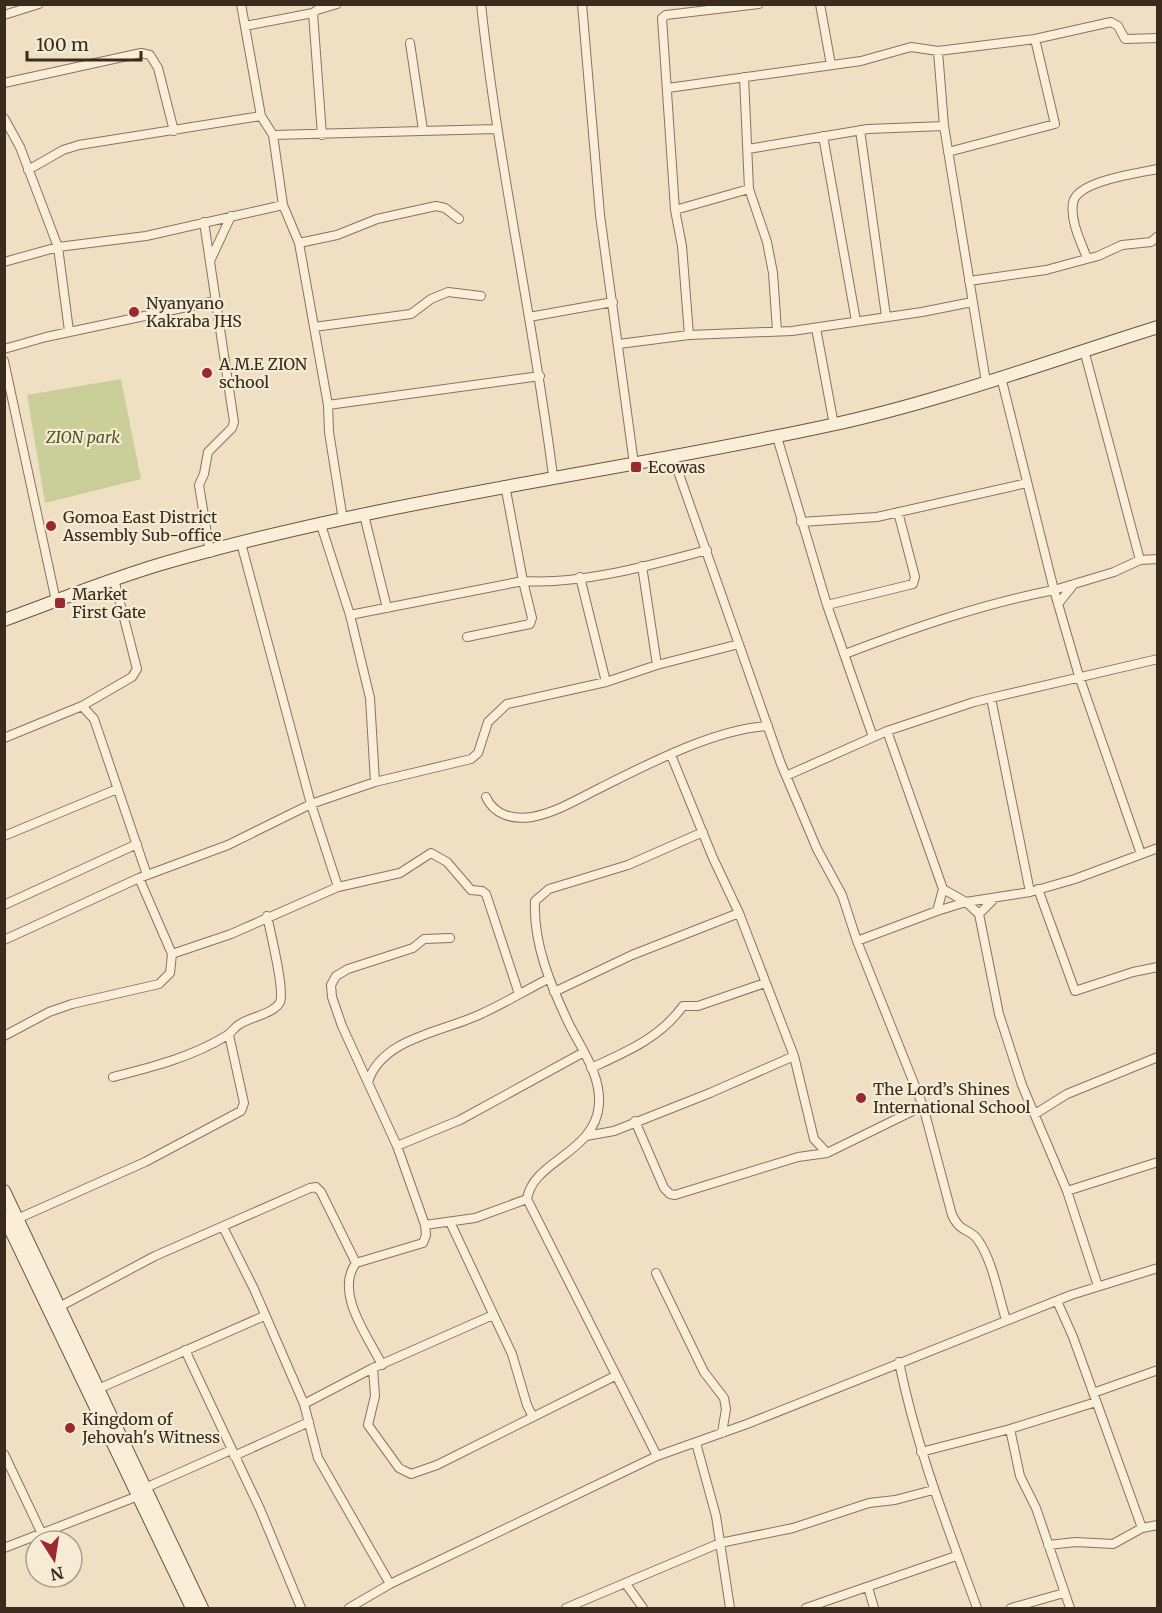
<svg xmlns="http://www.w3.org/2000/svg" width="1162" height="1613" font-family="Merriweather,serif">
<style>
.green{fill:#cace98}
.lines{fill:none;stroke-linecap:round;stroke-linejoin:round}
.street-casing{stroke:#8b725a;stroke-width:10}
.secondary-casing{stroke:#6c533d;stroke-width:14}
.street{stroke:#faeed8;stroke-width:8}
.secondary{stroke:#faeed8;stroke-width:12}
.poi-dot{fill:#9b282e;stroke:#f6ebd4;stroke-width:2}
.labels{text-anchor:middle;stroke-width:4.5;stroke-linejoin:round;paint-order:stroke}
.poi-label{font-size:16px;fill:#3a2b1e;stroke:#f6ebd4;text-anchor:start}
.park-label{font-size:16px;font-style:italic;fill:#4d5724;stroke:#f6ebd4}
</style>
<rect width="100%" height="100%" fill="#efe0c4"/>
<path class="green" d="M 121,379 L 141,479 L 45,503 L 27,395 Z"/>
<g class="lines">
<defs>
<path id="street" d="M 241,4 L 261,116 L 273,135 L 283,205 L 299,243 L 328,405 L 329,432 L 343,520
M 481,4 C 498,163 533,318 553,476
M 582,4 L 600,215 L 634,464
M 820,4 L 831,65
M 313,13 L 322,135
M 4,15 L 39,4
M 245,26 L 313,13 L 317,10 L 337,4
M 410,43 L 423,130
M 938,51 L 944,126 L 986,382
M 744,77 L 749,189 L 767,242 L 773,273 L 777,331
M 4,83 L 141,53 L 150,55 L 158,68 L 174,131
M 668,88 L 861,61 L 911,47 L 938,51 L 1035,39 L 1111,22 L 1118,26 L 1125,39 L 1158,38
M 4,118 L 20,147 L 58,247 L 69,331
M 860,130 L 886,316
M 273,135 L 496,129
M 823,136 L 856,321
M 748,149 L 868,129 L 944,126
M 948,152 L 1055,124 L 1035,39
M 28,170 L 63,150 L 79,145 L 261,116
M 675,210 L 749,189
M 204,222 L 234,422 L 232,428 L 208,452 L 204,474 L 199,485 L 210,553
M 299,243 L 337,235 L 377,219 L 436,206 L 445,208 L 459,219
M 1087,258 C 1081,242 1070,221 1073,203 C 1076,181 1139,173 1158,169
M 210,261 L 231,216
M 4,262 L 58,247 L 146,236 L 283,205
M 969,281 L 1046,270 L 1098,256 L 1122,245 L 1151,242 L 1158,236
M 529,317 L 613,302
M 314,327 L 411,314 L 431,299 L 448,292 L 481,296
M 816,328 L 834,425
M 689,335 L 682,246 L 675,210 L 662,18 L 666,15 L 759,4
M 619,344 L 689,335 L 792,331 L 922,312 L 972,302
M 4,349 L 46,337 L 215,301
M 1084,350 L 1140,560
M 4,361 L 56,601
M 328,405 L 540,376
M 777,437 L 827,605 L 873,737
M 673,457 L 781,764 L 817,849 L 842,895 L 857,941 L 923,1106 L 952,1215 C 961,1234 970,1228 978,1240 C 993,1262 998,1294 1006,1320
M 505,485 L 523,581 C 581,585 651,565 707,550
M 364,515 L 387,608
M 801,522 L 877,517 L 1027,483
M 321,525 L 350,615 L 370,698 L 375,782
M 241,543 L 311,804 L 338,887
M 642,566 L 657,665
M 580,577 L 606,682
M 1058,604 L 1074,584
M 827,605 L 913,584 L 915,577 L 898,512
M 350,615 L 523,581 L 532,618 L 530,624 L 467,637
M 845,654 C 913,628 982,604 1054,590 L 1001,377
M 991,698 L 1030,892
M 82,706 L 132,677 L 137,669 L 114,579
M 887,731 L 943,889 L 937,911
M 4,738 L 82,706 L 94,719 L 147,875
M 671,755 L 713,858 L 739,913 L 794,1056 L 814,1139 L 827,1153
M 786,776 L 887,731 L 974,702 L 1158,659
M 486,797 C 494,815 513,820 532,817 C 557,812 578,799 600,788 C 648,764 715,729 768,726
M 4,836 L 117,789
M 1141,854 L 1079,676 L 1054,590 L 1114,572 L 1140,560 L 1158,559
M 139,878 L 172,954
M 943,889 L 966,902 L 979,914 L 999,1014 L 1022,1085 L 1067,1191 L 1098,1286
M 1038,889 L 1075,991 L 1133,972 L 1158,967
M 4,905 L 137,844
M 979,914 L 995,898
M 4,940 L 139,878 L 228,845 L 311,804 L 375,782 L 471,759 L 478,753 L 488,722 L 507,704 L 606,682 L 657,665 L 739,644
M 857,941 L 937,911 L 966,902 L 1030,892 L 1075,879 L 1158,848
M 554,992 L 632,955 L 739,913
M 4,1036 L 49,1012 L 72,1004 L 159,984 L 170,973 L 172,954 L 231,934 L 338,887 L 400,873 L 431,853 L 447,862 L 471,890 L 482,891 L 486,894 L 519,994
M 591,1068 C 626,1052 660,1038 683,1006 L 698,1006 L 765,983
M 113,1077 C 152,1067 192,1057 226,1036 C 232,1033 234,1027 240,1024 C 250,1017 274,1014 280,1002 C 285,991 270,930 267,916
M 368,1082 C 382,1037 445,1032 483,1013 C 505,1003 526,990 548,979
M 1035,1114 L 1067,1094 L 1158,1057
M 635,1121 L 664,1188 L 670,1194 L 675,1195 L 798,1157 L 827,1153 L 923,1106
M 586,1136 L 614,1131 L 710,1093 L 794,1056
M 397,1146 L 460,1120 L 584,1052
M 1067,1191 L 1158,1162
M 17,1219 L 145,1162 L 241,1111 L 244,1103 L 229,1035
M 450,1222 L 512,1354 L 527,1405 L 533,1417
M 425,1225 L 475,1218 L 527,1199
M 223,1227 L 254,1289 L 304,1404 L 318,1458 L 390,1584
M 356,1263 C 334,1293 368,1336 382,1365
M 656,1273 L 704,1372 L 724,1398 L 726,1409 L 722,1433
M 1057,1301 L 1073,1337 L 1142,1528
M 59,1307 L 155,1256 L 310,1188 L 316,1187 L 321,1192 L 356,1263 L 423,1243 L 426,1235 L 425,1225 L 397,1146 L 342,1026 L 332,997 L 331,985 L 336,976 L 348,969 L 413,948 L 424,939 L 450,938
M 185,1350 L 260,1509 L 301,1608
M 899,1362 C 917,1450 947,1525 977,1608
M 373,1368 L 375,1396 L 368,1425 L 399,1468 L 411,1474 L 437,1465 L 615,1376
M 98,1389 L 264,1316
M 1093,1393 L 1158,1370
M 304,1404 L 373,1368 L 493,1315
M 1010,1429 L 1020,1476 L 1036,1508 L 1070,1608
M 696,1443 L 716,1516 L 730,1608
M 921,1452 L 1010,1429 L 1096,1402
M 4,1454 L 42,1534
M 234,1456 L 309,1422
M 657,1456 L 527,1199 C 533,1160 596,1153 599,1104 C 601,1075 581,1048 569,1024 C 551,986 533,944 535,901 L 549,889 L 628,865 L 703,832
M 145,1488 L 231,1450
M 1048,1545 L 1076,1542 L 1113,1544 L 1142,1528 L 1158,1525
M 4,1548 L 138,1496
M 626,1584 L 643,1608
M 868,1587 L 874,1608
M 349,1608 L 390,1584 L 657,1456 L 747,1424 L 1071,1295 L 1158,1268
M 566,1608 L 720,1543 L 793,1528 L 869,1503 L 895,1500 L 933,1490
M 806,1608 L 956,1556
M 1011,1608 L 1064,1593"/>
<path id="secondary" d="M 4,620 C 59,600 112,578 168,562 C 385,500 610,473 831,425 C 942,401 1049,361 1158,327
M 4,1191 L 202,1608
M 4,1216 L 192,1608"/>
</defs>
<use href="#street" class="street-casing"/>
<use href="#secondary" class="secondary-casing"/>
<use href="#street" class="street"/>
<use href="#secondary" class="secondary"/>
</g>
<g class="poi-dot">
<circle cx="134" cy="312" r="6"/>
<circle cx="207" cy="373" r="6"/>
<rect x="630" y="461" width="12" height="12" rx="3"/>
<circle cx="51" cy="526" r="6"/>
<rect x="54" y="597" width="12" height="12" rx="3"/>
<circle cx="861" cy="1098" r="6"/>
<circle cx="70" cy="1428" r="6"/>
</g>
<g class="labels">
<g class="poi-label">
<text x="146" y="309">Nyanyano<tspan x="146" dy="18">Kakraba JHS</tspan></text>
<text x="219" y="370">A.M.E ZION<tspan x="219" dy="18">school</tspan></text>
<text x="648" y="473">Ecowas</text>
<text x="63" y="523">Gomoa East District<tspan x="63" dy="18">Assembly Sub-office</tspan></text>
<text x="72" y="600">Market<tspan x="72" dy="18">First Gate</tspan></text>
<text x="873" y="1095">The Lord’s Shines<tspan x="873" dy="18">International School</tspan></text>
<text x="82" y="1425">Kingdom of<tspan x="82" dy="18">Jehovah's Witness</tspan></text>
</g>
<g class="park-label">
<text x="83" y="443">ZION park</text>
</g>
</g>
<rect width="1162" height="1613" fill="none" stroke="#3a2b1e" stroke-width="12"/>
<g transform="translate(54 1559) rotate(168)"><circle r="28" fill="#f6ebd4" stroke="#ab9e8b" stroke-width="1.5"/>
<path d="M0-4.5L10 22L0 15L-10 22Z" fill="#9b282e"/>
<text y="-9" font-size="16" font-weight="bold" text-anchor="middle" fill="#3a2b1e">N</text>
</g>
<path d="M27 51v9h114v-9" fill="none" stroke="#3a2b1e" stroke-width="3"/>
<text x="36" y="51" font-size="18" fill="#3a2b1e" stroke="#f6ebd4" stroke-width="4.5" paint-order="stroke">100 m</text>
</svg>
